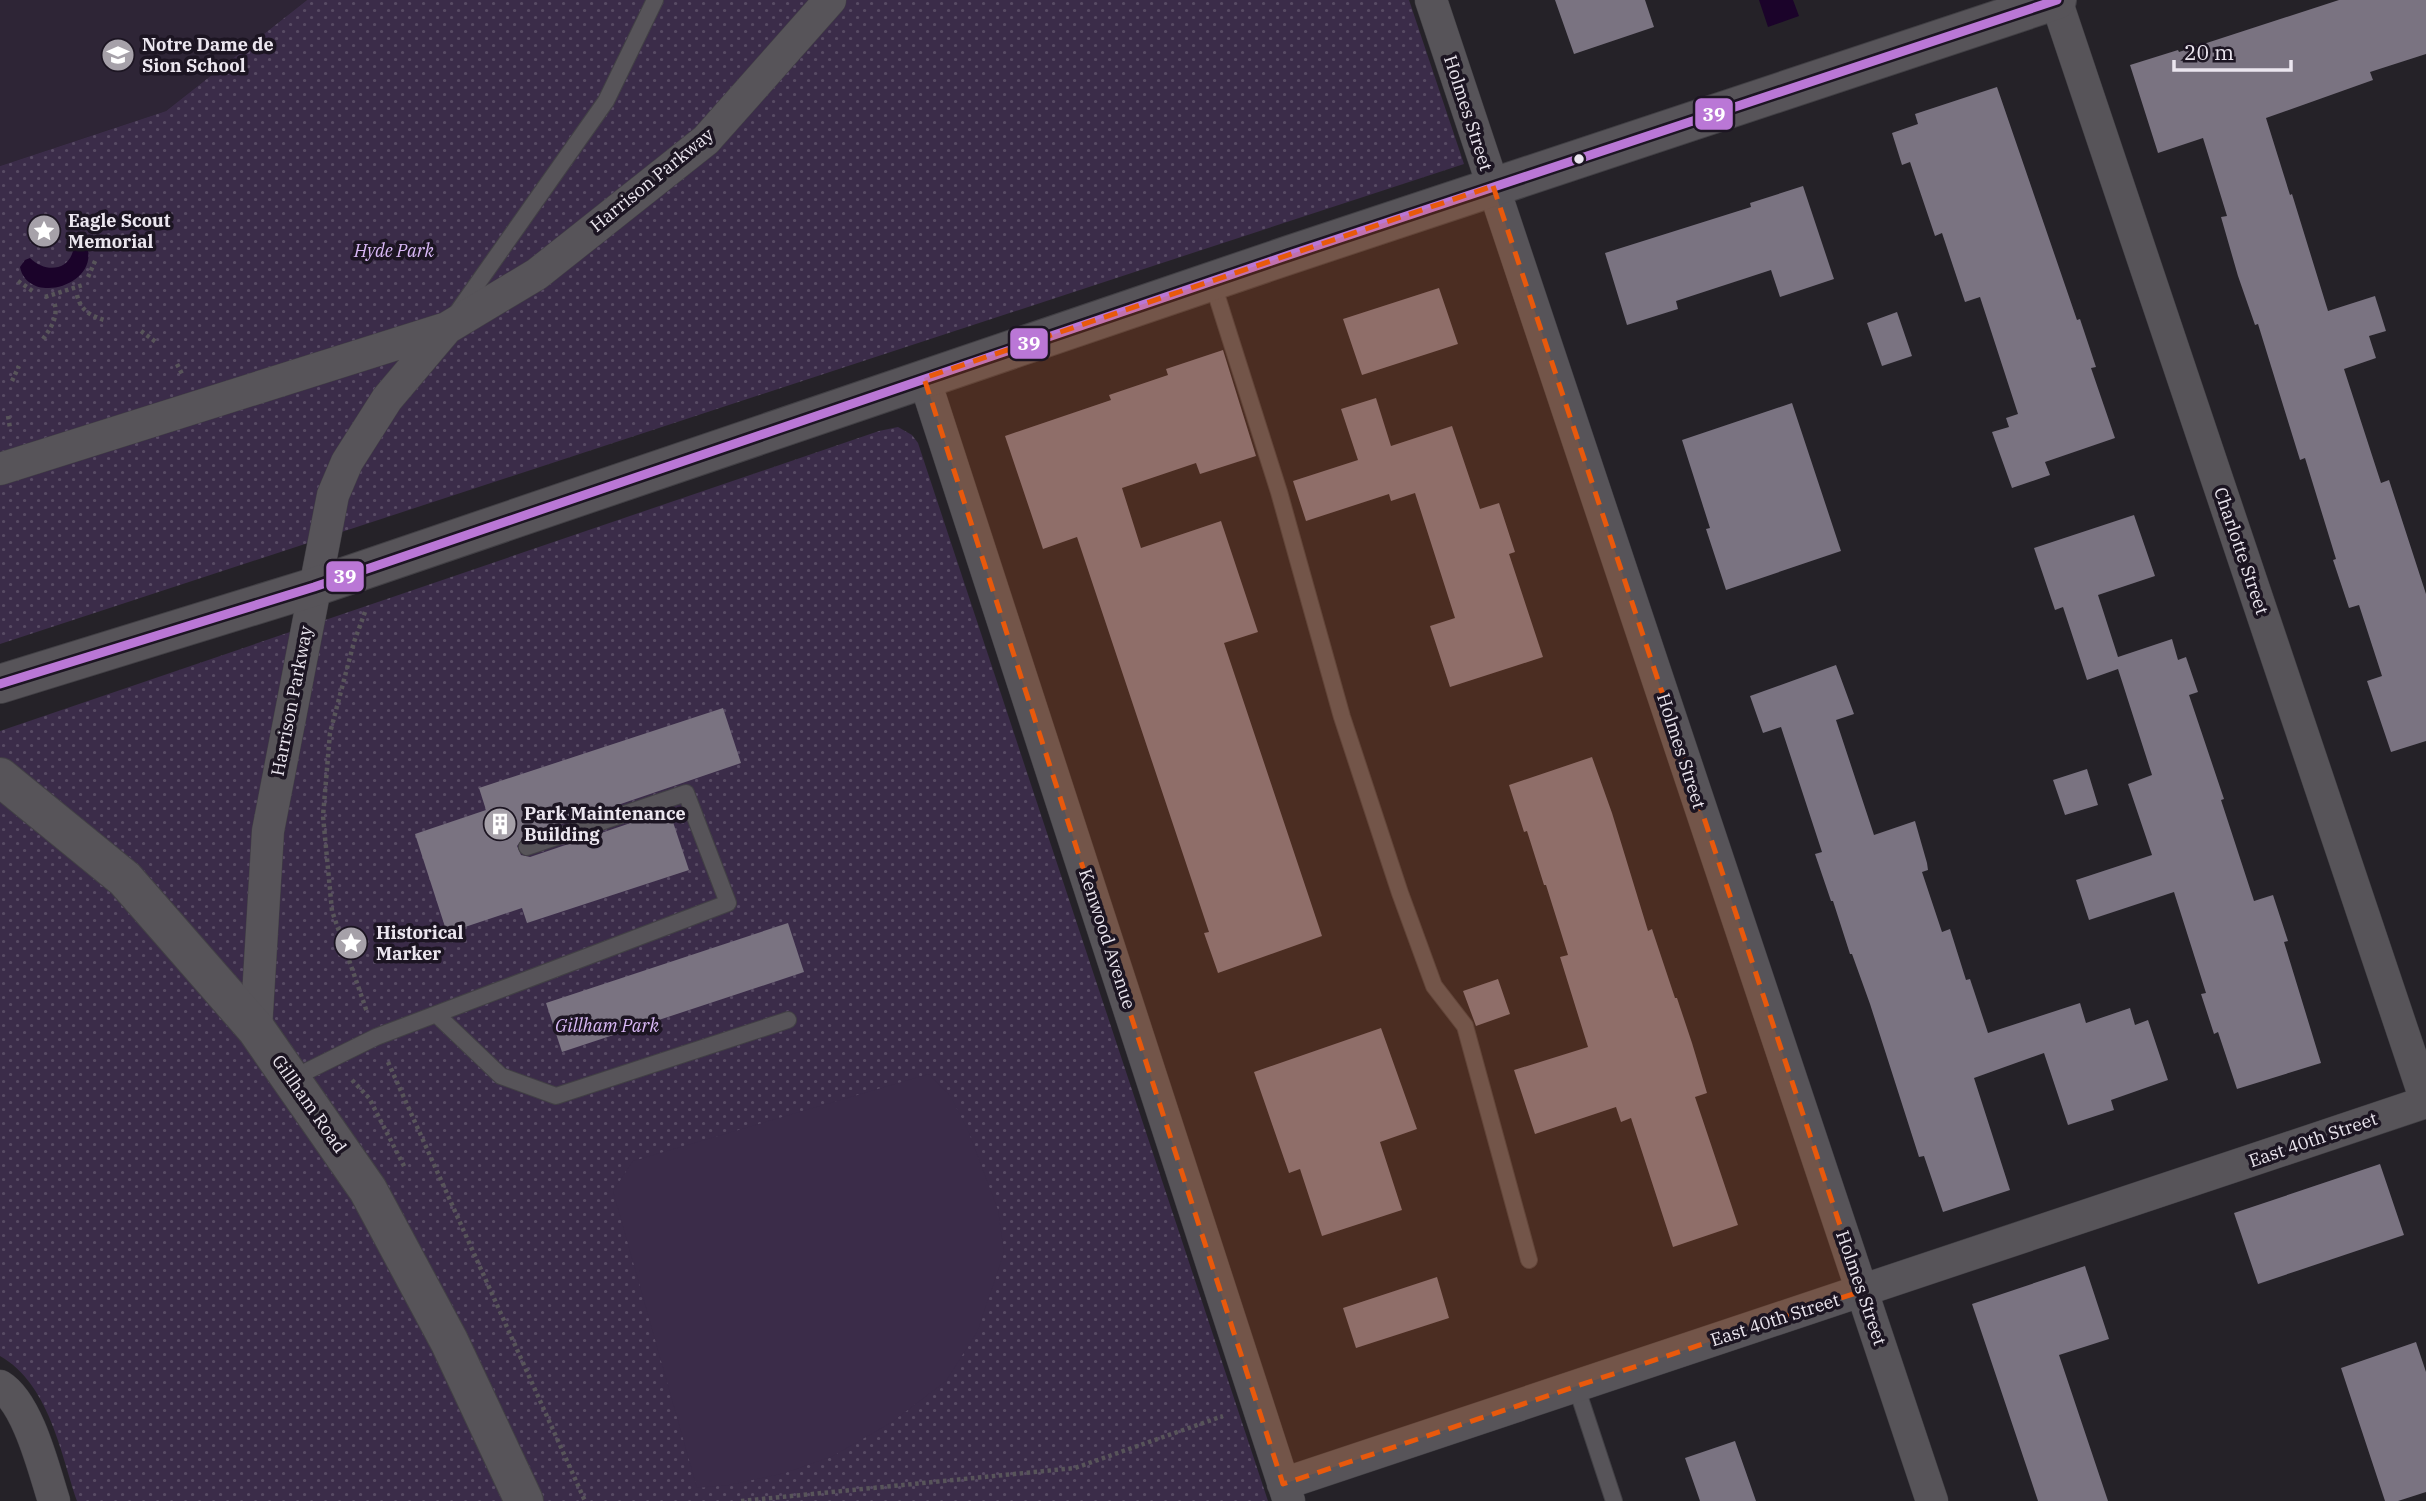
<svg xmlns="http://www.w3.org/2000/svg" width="2426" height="1501" font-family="'IBM Plex Serif',serif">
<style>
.built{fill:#2e2536}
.park{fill:url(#park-dots)}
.pitch{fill:#3b2c49}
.water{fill:#1b032a}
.building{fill:#7a7381}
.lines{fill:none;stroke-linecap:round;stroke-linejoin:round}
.service-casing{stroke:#424045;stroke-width:18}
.minor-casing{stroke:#424045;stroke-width:33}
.secondary-casing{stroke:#424045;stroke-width:40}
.path{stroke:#58555a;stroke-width:4.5;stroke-dasharray:3.5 3.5;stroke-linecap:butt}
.service{stroke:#575459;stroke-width:16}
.minor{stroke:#575459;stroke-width:32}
.secondary{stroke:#575459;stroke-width:38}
.bus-1-casing{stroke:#1c1522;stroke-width:14}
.bus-1{stroke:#ba77d6;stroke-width:9}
.marked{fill:#e8590c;fill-opacity:0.2;stroke:#e8590c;stroke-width:5;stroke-dasharray:14 9;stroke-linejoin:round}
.bus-dot{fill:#ebe6ef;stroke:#1c1522;stroke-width:2.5}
.labels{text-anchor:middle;stroke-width:7;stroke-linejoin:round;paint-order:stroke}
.poi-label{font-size:18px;font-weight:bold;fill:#ebe6ef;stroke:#1c1522;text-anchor:start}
.street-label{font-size:18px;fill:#ebe6ef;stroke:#1c1522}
.park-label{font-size:18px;font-style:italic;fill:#dab9f7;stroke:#1c1522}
.line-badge{stroke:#1c1522;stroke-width:2.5}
.badge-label{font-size:19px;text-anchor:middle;font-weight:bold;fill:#fff}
</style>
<defs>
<pattern id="park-dots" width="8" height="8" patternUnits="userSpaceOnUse" patternTransform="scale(1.75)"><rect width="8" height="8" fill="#3b2c49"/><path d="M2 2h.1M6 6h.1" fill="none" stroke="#584b64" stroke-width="1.8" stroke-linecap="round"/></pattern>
</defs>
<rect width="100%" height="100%" fill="#252228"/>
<path class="built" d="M 0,0 L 307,0 L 166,111 L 0,166 Z"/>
<path class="park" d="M 307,0 L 1409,0 L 1464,164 L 0,644 L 0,166 L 166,111 Z
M 898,427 L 912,435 L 918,443 L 1268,1501 L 77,1501 C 60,1451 49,1384 0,1356 L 0,731 L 879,431 Z"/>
<path class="pitch" d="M 929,1074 L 951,1097 L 969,1133 L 998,1210 L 1004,1253 L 977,1332 L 946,1381 L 892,1422 L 833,1456 L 785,1473 L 729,1485 L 697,1488 L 613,1191 L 633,1161 Z"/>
<path class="water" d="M 1759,0 L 1793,0 L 1799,16 L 1768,27 Z
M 82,244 L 88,250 C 95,287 28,305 20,267 L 25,260 L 30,258 C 46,274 72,271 74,245 Z"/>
<path class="building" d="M 1555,0 L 1645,0 L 1654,27 L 1574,54 Z
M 2339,0 L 2426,0 L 2426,54 L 2370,72 L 2373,80 L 2266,118 L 2290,195 L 2292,194 L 2328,311 L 2375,296 L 2386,331 L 2369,336 L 2376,358 L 2344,369 L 2381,483 L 2389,480 L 2426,594 L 2426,741 L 2391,752 L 2367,681 L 2382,676 L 2359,605 L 2349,608 L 2333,560 L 2336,559 L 2305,458 L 2300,460 L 2258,324 L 2255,325 L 2238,276 L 2221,217 L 2227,216 L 2203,138 L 2158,153 L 2130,65 L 2178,50 L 2179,52 Z
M 1997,87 L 2077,320 L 2080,319 L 2096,367 L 2091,368 L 2115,438 L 2045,462 L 2050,475 L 2012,488 L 1992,432 L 2009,427 L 2006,418 L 2018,414 L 1980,297 L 1965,302 L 1942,233 L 1935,236 L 1910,162 L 1902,165 L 1892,133 L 1918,124 L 1915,114 Z
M 1803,186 L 1834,279 L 1780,297 L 1771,270 L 1676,301 L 1678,309 L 1627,325 L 1605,253 L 1751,207 L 1750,203 Z
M 1439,288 L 1458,344 L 1362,375 L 1343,319 Z
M 1897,312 L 1912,356 L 1882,366 L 1867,323 Z
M 1223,350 L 1256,456 L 1200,474 L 1196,463 L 1122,488 L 1141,548 L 1221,521 L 1258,632 L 1224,643 L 1322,936 L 1218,973 L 1204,933 L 1209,932 L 1077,537 L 1043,549 L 1005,436 L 1111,400 L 1109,395 L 1168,375 L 1166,369 Z
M 1376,398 L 1391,446 L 1452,426 L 1480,509 L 1499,503 L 1515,552 L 1509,554 L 1543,657 L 1450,687 L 1430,626 L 1455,618 L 1415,493 L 1391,501 L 1389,494 L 1306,521 L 1293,481 L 1358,460 L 1341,409 Z
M 1792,403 L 1841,551 L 1726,590 L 1706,529 L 1710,528 L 1682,440 Z
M 2134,515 L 2155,576 L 2098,595 L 2118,657 L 2172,639 L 2178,660 L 2186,657 L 2198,692 L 2189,695 L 2224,799 L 2221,800 L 2254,901 L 2273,895 L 2288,941 L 2284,942 L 2321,1063 L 2237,1089 L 2218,1032 L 2214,1034 L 2201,994 L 2206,993 L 2174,892 L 2089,920 L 2076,880 L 2152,855 L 2128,784 L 2152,775 L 2118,669 L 2087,680 L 2063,607 L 2055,610 L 2034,548 Z
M 1836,665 L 1854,714 L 1836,720 L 1874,835 L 1915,821 L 1927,863 L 1928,870 L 1922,872 L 1942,932 L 1950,929 L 1966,980 L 1970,979 L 1988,1033 L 2080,1003 L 2086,1023 L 2130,1008 L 2135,1025 L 2148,1020 L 2168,1080 L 2111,1100 L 2114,1110 L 2068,1125 L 2044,1053 L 1974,1078 L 2010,1190 L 1943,1212 L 1924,1156 L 1919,1157 L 1870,1004 L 1852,954 L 1850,954 L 1833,901 L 1831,901 L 1815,854 L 1822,852 L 1781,727 L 1763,733 L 1750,696 Z
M 723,708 L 741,763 L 524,837 L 517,846 L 521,855 L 530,857 L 669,810 L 689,870 L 527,923 L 522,908 L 447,933 L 415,834 L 486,810 L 479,788 Z
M 1592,757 L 1612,813 L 1648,931 L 1652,929 L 1675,998 L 1677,998 L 1692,1043 L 1707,1093 L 1695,1097 L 1738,1225 L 1673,1247 L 1631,1118 L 1621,1122 L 1616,1107 L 1535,1134 L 1514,1070 L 1588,1047 L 1560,957 L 1568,955 L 1546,885 L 1544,885 L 1527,831 L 1524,832 L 1509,785 Z
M 2087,769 L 2098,805 L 2065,815 L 2053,780 Z
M 788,923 L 804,972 L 562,1052 L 546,1003 Z
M 1498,979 L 1510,1014 L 1476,1026 L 1463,991 Z
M 1381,1028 L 1417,1129 L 1380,1142 L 1402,1210 L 1322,1236 L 1300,1169 L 1289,1173 L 1254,1072 Z
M 2380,1164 L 2404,1235 L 2258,1284 L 2234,1213 Z
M 2085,1266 L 2109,1339 L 2059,1355 L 2108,1501 L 2038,1501 L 1972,1304 Z
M 1437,1277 L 1449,1318 L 1356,1348 L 1343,1308 Z
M 2416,1342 L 2426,1372 L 2426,1492 L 2398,1501 L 2385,1501 L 2341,1368 Z
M 1735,1441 L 1756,1501 L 1700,1501 L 1685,1458 Z"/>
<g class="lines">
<defs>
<path id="service" d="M 1212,281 L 1279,492 L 1342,717 L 1400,893 L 1434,986 L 1465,1026 L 1529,1260
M 456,314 L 606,101 L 655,0
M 436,1014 L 501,1076 L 556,1096 L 788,1020
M 291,1079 L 376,1037 L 728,903 L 686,793 L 527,847
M 1576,1386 L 1614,1501"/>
<path id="minor" d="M 1431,0 L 1932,1501
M 2056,0 L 2426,1101
M 924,378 L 1289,1501
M 0,469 L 447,328 L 537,274 L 706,140 L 830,0
M 256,1029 L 268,831 L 333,495 L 347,462 L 387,399 L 447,328
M 0,1386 C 28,1403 44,1470 54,1501
M 1283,1484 L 2426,1102"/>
<path id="secondary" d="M 0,684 L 314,587 L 1289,255 L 2057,0
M 0,777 L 125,879 L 256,1029 L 368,1190 L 449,1341 L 524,1501"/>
</defs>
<use href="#service" class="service-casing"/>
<use href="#minor" class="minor-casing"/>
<use href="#secondary" class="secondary-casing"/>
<path class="path" d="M 88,277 L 96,259
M 18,281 L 34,292
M 77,295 C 81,312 92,316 107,321
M 45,297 L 83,285
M 141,331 L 156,342
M 43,339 C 51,328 59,316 54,302
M 177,364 L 182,374
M 12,381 L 19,366
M 8,416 L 10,428
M 365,612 L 354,642 L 330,733 L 323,816 L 332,911 L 367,1012
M 388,1062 L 585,1501
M 352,1080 L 369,1098 L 405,1168
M 741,1501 L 1075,1468 L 1223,1416"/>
<use href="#service" class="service"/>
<use href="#minor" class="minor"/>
<use href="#secondary" class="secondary"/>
<defs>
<path id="bus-1" d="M 0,684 L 314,587 L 1289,255 L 2057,0"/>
</defs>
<use href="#bus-1" class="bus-1-casing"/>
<use href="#bus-1" class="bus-1"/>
</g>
<path class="marked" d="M 1493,186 L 1862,1291 L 1283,1484 L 924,378 Z"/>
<defs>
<symbol id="school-disc" viewBox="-11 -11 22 22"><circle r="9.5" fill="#a6a1a9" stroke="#1c1522"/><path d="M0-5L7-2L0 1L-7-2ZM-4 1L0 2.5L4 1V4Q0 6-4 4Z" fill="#fff"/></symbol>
<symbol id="sight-disc" viewBox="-11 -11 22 22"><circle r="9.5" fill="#a6a1a9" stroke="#1c1522"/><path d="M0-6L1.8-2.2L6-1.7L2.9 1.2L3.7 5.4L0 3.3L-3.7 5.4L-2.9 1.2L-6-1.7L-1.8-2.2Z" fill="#fff"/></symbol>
<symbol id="building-disc" viewBox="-11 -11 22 22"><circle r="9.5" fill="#a6a1a9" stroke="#1c1522"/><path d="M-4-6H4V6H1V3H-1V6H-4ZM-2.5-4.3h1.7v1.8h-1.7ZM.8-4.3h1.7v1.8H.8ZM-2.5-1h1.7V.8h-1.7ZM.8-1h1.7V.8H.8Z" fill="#fff"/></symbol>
</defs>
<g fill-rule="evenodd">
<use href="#school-disc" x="99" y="36" width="38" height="38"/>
<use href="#sight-disc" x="25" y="212" width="38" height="38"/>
<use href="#building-disc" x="481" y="805" width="38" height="38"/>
<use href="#sight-disc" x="332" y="924" width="38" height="38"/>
</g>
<circle class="bus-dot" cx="1579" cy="159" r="6"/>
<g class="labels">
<g class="poi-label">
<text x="142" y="51">Notre Dame de<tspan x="142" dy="21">Sion School</tspan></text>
<text x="68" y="227">Eagle Scout<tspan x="68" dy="21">Memorial</tspan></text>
<text x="524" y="820">Park Maintenance<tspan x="524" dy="21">Building</tspan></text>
<text x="376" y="939">Historical<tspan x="376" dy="21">Marker</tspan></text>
</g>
<g class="street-label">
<text transform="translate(1468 113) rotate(72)" y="6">Holmes Street</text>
<text transform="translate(652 180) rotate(-39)" y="6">Harrison Parkway</text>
<text transform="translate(2241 551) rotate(71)" y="6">Charlotte Street</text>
<text transform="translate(292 701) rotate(-79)" y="6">Harrison Parkway</text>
<text transform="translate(1681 751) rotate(72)" y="6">Holmes Street</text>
<text transform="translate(1107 939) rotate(72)" y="6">Kenwood Avenue</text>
<text transform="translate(309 1104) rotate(55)" y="6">Gillham Road</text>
<text transform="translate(2313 1140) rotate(-19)" y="6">East 40th Street</text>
<text transform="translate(1861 1288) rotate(71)" y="6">Holmes Street</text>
<text transform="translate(1775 1320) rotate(-18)" y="6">East 40th Street</text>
</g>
<g class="park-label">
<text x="394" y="257">Hyde Park</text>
<text x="607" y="1032">Gillham Park</text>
</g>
</g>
<g class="line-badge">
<rect x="1694" y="97" width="40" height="34" rx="7" fill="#ba77d6"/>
<rect x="1009" y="327" width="40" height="33" rx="7" fill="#ba77d6"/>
<rect x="325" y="560" width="40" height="33" rx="7" fill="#ba77d6"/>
</g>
<g class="badge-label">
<text x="1714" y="121">39</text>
<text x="1029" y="350">39</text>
<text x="345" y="583">39</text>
</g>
<path d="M2174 60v10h117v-10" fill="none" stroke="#ebe6ef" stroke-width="3.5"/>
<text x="2184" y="60" font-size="21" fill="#ebe6ef" stroke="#1c1522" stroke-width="5" paint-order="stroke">20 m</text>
</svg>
